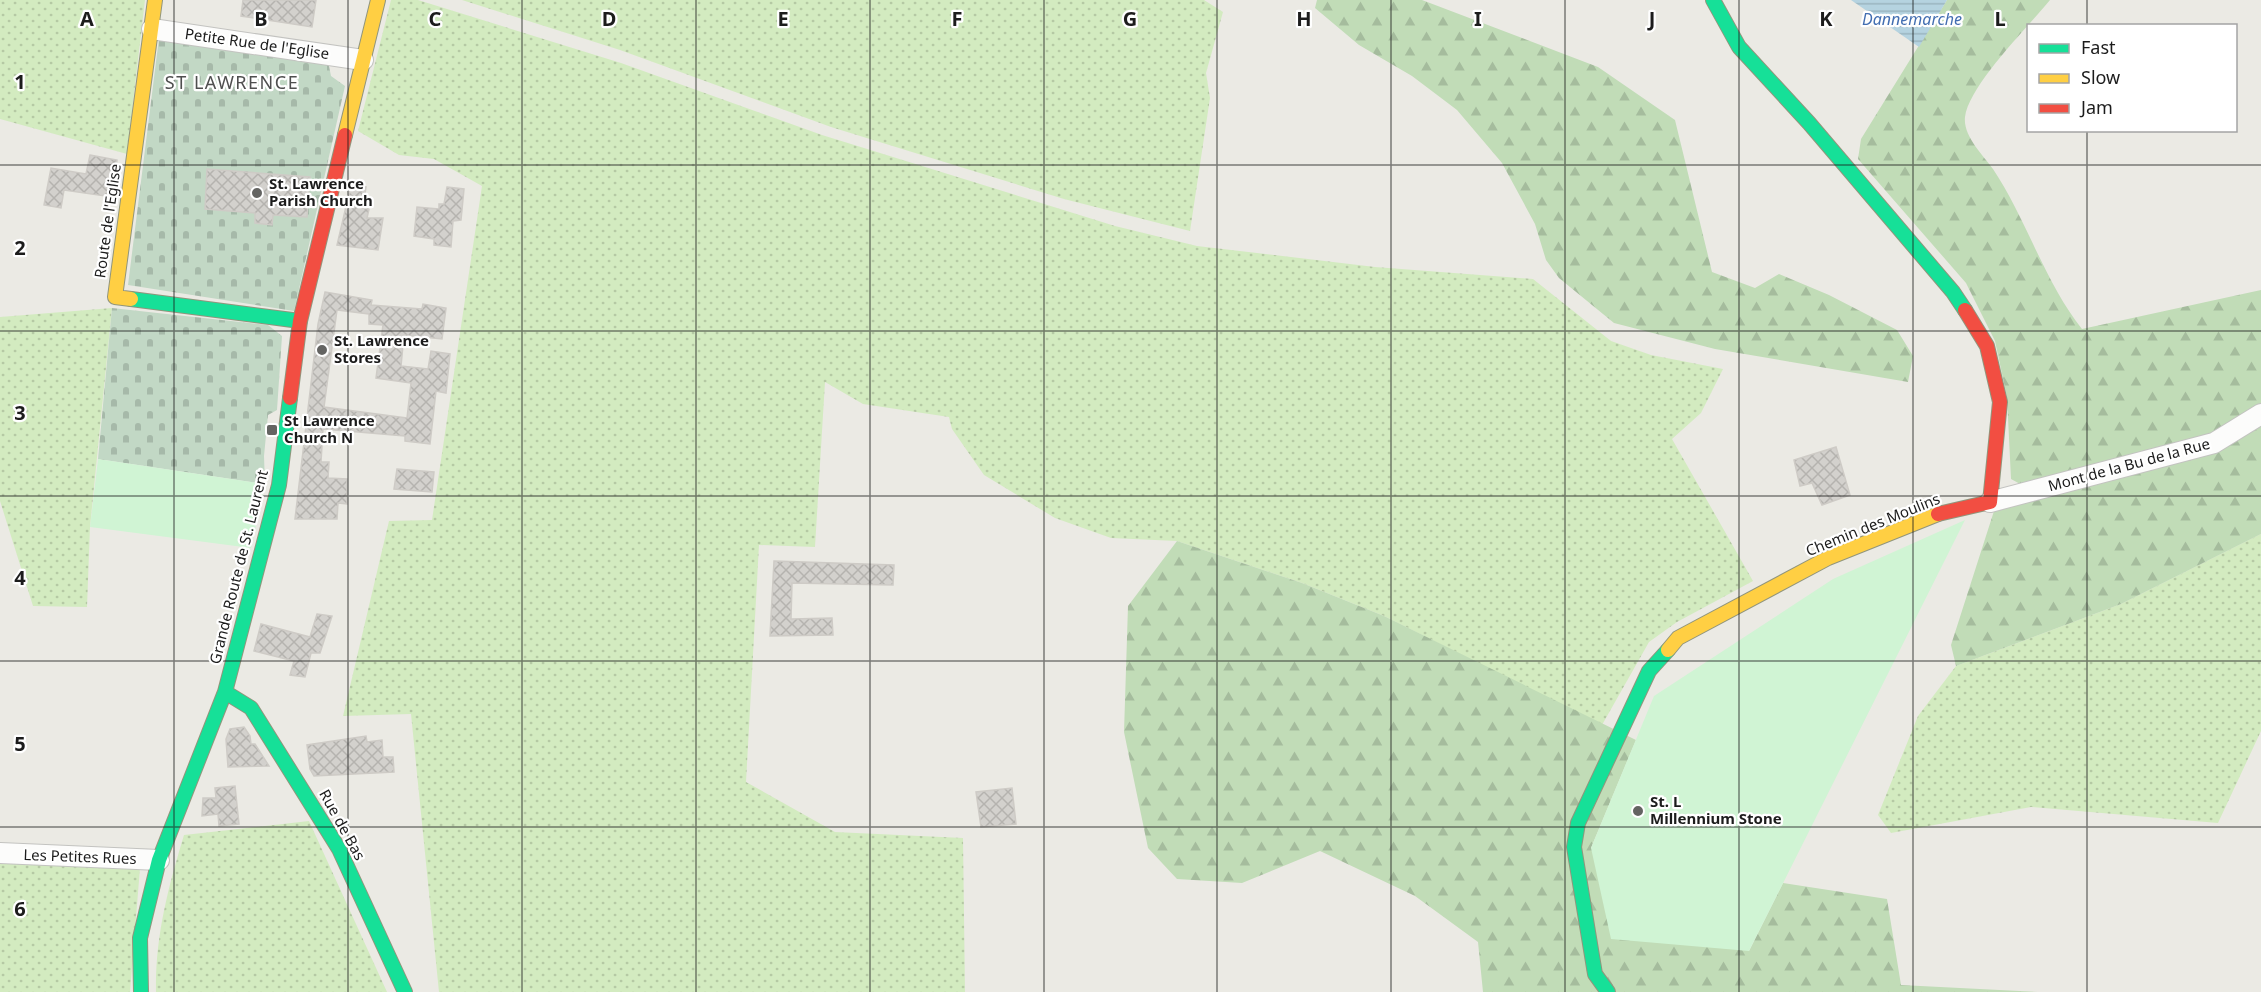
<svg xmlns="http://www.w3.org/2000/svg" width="2261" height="992" font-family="'Noto Sans',sans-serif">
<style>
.grass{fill:url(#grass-dots)}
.forest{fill:url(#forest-firs)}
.cemetery{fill:url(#cemetery-stones)}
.park{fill:#d0f4d4}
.water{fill:url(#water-rules)}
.building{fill:url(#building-cross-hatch);stroke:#cecbc6;stroke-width:1.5;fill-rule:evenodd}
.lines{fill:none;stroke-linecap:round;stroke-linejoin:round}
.street-casing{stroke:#c3c3c0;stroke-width:22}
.fast-casing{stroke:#91957c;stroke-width:16}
.slow-casing{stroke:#91957c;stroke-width:16}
.jam-casing{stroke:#91957c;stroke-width:16}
.street{stroke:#fcfcfb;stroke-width:20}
.fast{stroke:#16e098;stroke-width:14}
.slow{stroke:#ffcf43;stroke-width:14}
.jam{stroke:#f24e42;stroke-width:14}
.grid{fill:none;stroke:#1c1c1c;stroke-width:1.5;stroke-opacity:0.55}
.poi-dot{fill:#646462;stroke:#fff;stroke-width:2}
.labels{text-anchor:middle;stroke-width:4.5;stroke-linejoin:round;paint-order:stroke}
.street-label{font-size:15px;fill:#1c1c1c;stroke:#fff}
.poi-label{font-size:15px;font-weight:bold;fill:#1c1c1c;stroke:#fff;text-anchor:start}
.water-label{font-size:16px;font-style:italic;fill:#436eb1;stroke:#fff}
.quarter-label{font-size:18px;letter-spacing:1.5px;fill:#4f4f4f;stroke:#fff}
.grid-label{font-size:20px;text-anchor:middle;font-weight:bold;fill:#1c1c1c;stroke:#fff;stroke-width:4.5;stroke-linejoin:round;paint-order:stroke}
</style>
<defs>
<pattern id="grass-dots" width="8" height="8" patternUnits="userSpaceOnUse" patternTransform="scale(1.5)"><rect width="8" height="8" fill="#d3ebc0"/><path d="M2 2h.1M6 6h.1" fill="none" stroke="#b5c9a4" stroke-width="1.8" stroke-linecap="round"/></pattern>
<pattern id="forest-firs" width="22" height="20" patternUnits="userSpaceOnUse" patternTransform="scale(1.5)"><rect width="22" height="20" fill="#c1dcb7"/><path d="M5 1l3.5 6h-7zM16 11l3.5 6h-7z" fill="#a5bc9d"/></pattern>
<pattern id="cemetery-stones" width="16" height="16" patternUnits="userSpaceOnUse" patternTransform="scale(1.5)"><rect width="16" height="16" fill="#c2d8c5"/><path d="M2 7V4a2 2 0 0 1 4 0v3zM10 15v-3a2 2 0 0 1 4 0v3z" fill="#a6b9a9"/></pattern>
<pattern id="water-rules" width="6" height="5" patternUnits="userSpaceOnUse" patternTransform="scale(1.5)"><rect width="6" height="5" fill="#b5d3e0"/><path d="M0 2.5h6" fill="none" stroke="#9bb5c0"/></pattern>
<pattern id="building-cross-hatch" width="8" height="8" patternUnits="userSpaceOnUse" patternTransform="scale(1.5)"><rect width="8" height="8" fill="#d3d1cd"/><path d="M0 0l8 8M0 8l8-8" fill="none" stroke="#b5b3af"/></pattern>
</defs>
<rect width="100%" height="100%" fill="#ebeae4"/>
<path class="grass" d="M 0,0 L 145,0 L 127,154 L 0,119 Z
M 391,0 L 418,0 L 621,63 L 822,135 L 1115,226 L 1197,246 L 1375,267 L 1533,279 L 1611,341 L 1651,355 L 1723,369 L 1701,413 L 1672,439 L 1753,581 L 1677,622 L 1649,642 L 1602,725 L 1384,616 L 1302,583 L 1177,541 L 1111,538 L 1055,518 L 984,475 L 952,429 L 949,417 L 863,404 L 825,382 L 815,547 L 759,545 L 746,782 L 835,832 L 963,838 L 965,992 L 439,992 L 411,714 L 343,716 L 389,521 L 432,520 L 482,186 L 434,159 L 399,155 L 358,131 Z
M 462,0 L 1204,0 L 1223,12 L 1206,73 L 1210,98 L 1190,231 L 1064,199 L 831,127 L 620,50 Z
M 112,308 L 90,527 L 87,607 L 33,606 L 0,501 L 0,317 Z
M 2261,534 L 2261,731 L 2218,823 L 2031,807 L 1891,833 L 1878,815 L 1918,716 L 1956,666 L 2121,604 Z
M 309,821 L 387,992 L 156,992 C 155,937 168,888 184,835 Z
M 0,861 L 140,868 L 130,992 L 0,992 Z"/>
<path class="forest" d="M 1317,0 L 1422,0 L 1598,67 L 1675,120 L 1712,272 L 1755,288 L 1779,274 L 1829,295 L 1897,330 L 1913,356 L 1908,382 L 1715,349 L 1614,323 L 1559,278 L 1546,260 L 1535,224 L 1502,163 L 1457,110 L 1412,76 L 1359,45 L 1315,8 Z
M 1947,0 L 2050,0 C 2028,27 1969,85 1965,117 C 1963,136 1983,155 1993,169 C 2027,220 2044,281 2082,329 L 2261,290 L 2261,405 L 2212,434 L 2022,485 L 2011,479 L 2007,397 L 1995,341 L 1966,283 L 1858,159 L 1861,139 Z
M 2261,420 L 2261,534 L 2121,604 L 1956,666 L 1951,645 L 1994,511 Z
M 1177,541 L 1302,583 L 1384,616 L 1636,740 L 1591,848 L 1749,951 L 1783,883 L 1887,899 L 1901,985 L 2038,992 L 1483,992 L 1478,942 L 1415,896 L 1320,851 L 1242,883 L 1177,879 L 1148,848 L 1124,732 L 1128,606 Z"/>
<path class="cemetery" d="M 159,38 L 328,61 L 331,76 L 345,86 L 294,311 L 128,285 Z
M 112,308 L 268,325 L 282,336 L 277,410 L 268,415 L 264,456 L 265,484 L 98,459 Z"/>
<path class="park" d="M 98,459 L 265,484 L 251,548 L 90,527 Z
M 1965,520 L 1749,951 L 1611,939 L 1591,848 L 1654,696 L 1833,579 Z"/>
<path class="water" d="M 1851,0 L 1947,0 L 1919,47 Z"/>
<path class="building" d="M 243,0 L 316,0 L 312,27 L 241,16 Z
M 90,155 L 117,160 L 112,197 L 64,190 L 61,208 L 44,205 L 51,168 L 86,174 Z
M 207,169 L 310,177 L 307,217 L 273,215 L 272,225 L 255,223 L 255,213 L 205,209 Z
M 351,185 L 366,187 L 363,208 L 369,209 L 367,218 L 383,218 L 378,250 L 337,245 Z
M 447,187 L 464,189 L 461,220 L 453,221 L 451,247 L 434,245 L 434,239 L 414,236 L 417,207 L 439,209 L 439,204 L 444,204 Z
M 325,292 L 372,300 L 371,305 L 422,309 L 423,304 L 446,308 L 442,339 L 404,335 L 401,366 L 428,369 L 431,351 L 450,354 L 446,393 L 436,391 L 430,444 L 405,441 L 405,436 L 323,429 L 321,462 L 329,462 L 328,478 L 347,479 L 347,504 L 338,503 L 337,519 L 295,519 L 318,324 ZM 337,310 L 369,314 L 369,324 L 383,325 L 376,378 L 411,383 L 407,418 L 324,407 Z
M 1836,447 L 1850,495 L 1822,505 L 1812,483 L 1800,486 L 1794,460 Z
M 397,469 L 434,472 L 432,492 L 394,489 Z
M 774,561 L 894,565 L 893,585 L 792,583 L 791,619 L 832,618 L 833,635 L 770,636 Z
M 317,614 L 332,616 L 320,653 L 311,653 L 305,677 L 290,675 L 294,661 L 254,651 L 261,624 L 310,637 Z
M 244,727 L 250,736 L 251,744 L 255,744 L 269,766 L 228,767 L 226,739 L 230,729 Z
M 366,736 L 367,742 L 382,740 L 383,757 L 393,757 L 394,772 L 314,776 L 310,769 L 307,745 Z
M 235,786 L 239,824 L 219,826 L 218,814 L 202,816 L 203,798 L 216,798 L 215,788 Z
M 1012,788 L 1016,824 L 981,827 L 976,792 Z"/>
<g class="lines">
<defs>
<path id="street" d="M 152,29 L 363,60
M 1990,502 L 2214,443 L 2261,414
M 0,853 L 159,860"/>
<path id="fast" d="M 1713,0 L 1739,47 L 1809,123 L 1953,292 L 1965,310
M 131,299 L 300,321
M 225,692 L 251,708 L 339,849 L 405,992
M 141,992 L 140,938 L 159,860 L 225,692 L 279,485 L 290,398
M 1608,992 L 1595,974 L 1574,847 L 1578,823 L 1649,671 L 1668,650"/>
<path id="slow" d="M 345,135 L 378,0
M 131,299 L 115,297 L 155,0
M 1668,650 L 1678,638 L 1828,558 L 1938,514"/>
<path id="jam" d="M 290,398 L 300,321 L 345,135
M 1938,514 L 1990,502 L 2000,402 L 1987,346 L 1965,310"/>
</defs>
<use href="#street" class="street-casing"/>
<use href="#fast" class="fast-casing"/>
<use href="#slow" class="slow-casing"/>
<use href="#jam" class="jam-casing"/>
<use href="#street" class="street"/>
<use href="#fast" class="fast"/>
<use href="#slow" class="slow"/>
<use href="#jam" class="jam"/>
</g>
<path class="grid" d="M 174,0 L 174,992M 348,0 L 348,992M 522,0 L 522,992M 696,0 L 696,992M 870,0 L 870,992M 1044,0 L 1044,992M 1217,0 L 1217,992M 1391,0 L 1391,992M 1565,0 L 1565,992M 1739,0 L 1739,992M 1913,0 L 1913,992M 2087,0 L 2087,26M 2087,130 L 2087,992M 0,165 L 2261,165M 0,331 L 2261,331M 0,496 L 2261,496M 0,661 L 2261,661M 0,827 L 2261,827"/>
<g class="poi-dot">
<circle cx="257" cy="193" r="6"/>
<circle cx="322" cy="350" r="6"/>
<rect x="266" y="424" width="12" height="12" rx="3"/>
<circle cx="1638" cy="811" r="6"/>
</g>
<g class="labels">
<g class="street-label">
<text transform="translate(257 44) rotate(8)" y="5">Petite Rue de l'Eglise</text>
<text transform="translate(108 221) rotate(-82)" y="5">Route de l'Eglise</text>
<text transform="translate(2129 465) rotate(-15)" y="5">Mont de la Bu de la Rue</text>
<text transform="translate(1873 525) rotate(-22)" y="5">Chemin des Moulins</text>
<text transform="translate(239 567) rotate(-76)" y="5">Grande Route de St. Laurent</text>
<text transform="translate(342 825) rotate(61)" y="5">Rue de Bas</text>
<text transform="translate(80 857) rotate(2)" y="5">Les Petites Rues</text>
</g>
<g class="poi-label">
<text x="269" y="189">St. Lawrence<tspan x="269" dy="17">Parish Church</tspan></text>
<text x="334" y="346">St. Lawrence<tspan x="334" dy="17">Stores</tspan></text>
<text x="284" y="426">St Lawrence<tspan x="284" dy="17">Church N</tspan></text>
<text x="1650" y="807">St. L<tspan x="1650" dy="17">Millennium Stone</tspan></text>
</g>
<g class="water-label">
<text x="1912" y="25">Dannemarche</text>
</g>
<g class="quarter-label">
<text x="232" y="89">ST LAWRENCE</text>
</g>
</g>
<g class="grid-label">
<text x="87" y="26">A</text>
<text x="261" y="26">B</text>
<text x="435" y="26">C</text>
<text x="609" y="26">D</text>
<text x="783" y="26">E</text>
<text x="957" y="26">F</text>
<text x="1130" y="26">G</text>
<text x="1304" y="26">H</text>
<text x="1478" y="26">I</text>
<text x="1652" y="26">J</text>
<text x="1826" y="26">K</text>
<text x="2000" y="26">L</text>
<text x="20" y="89">1</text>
<text x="20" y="255">2</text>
<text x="20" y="420">3</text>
<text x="20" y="585">4</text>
<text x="20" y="751">5</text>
<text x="20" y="916">6</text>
</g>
<rect x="2027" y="24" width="210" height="108" fill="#ffffff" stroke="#a4a4a4" stroke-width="1.5"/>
<rect x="2039" y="44" width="30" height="9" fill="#16e098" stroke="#a4a4a4" stroke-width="1.5"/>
<text x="2081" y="54" font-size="18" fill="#1c1c1c">Fast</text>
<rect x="2039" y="74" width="30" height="9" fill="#ffcf43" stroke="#a4a4a4" stroke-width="1.5"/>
<text x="2081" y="84" font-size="18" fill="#1c1c1c">Slow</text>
<rect x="2039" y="104" width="30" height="9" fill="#f24e42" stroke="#a4a4a4" stroke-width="1.5"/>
<text x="2081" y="114" font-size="18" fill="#1c1c1c">Jam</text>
</svg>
